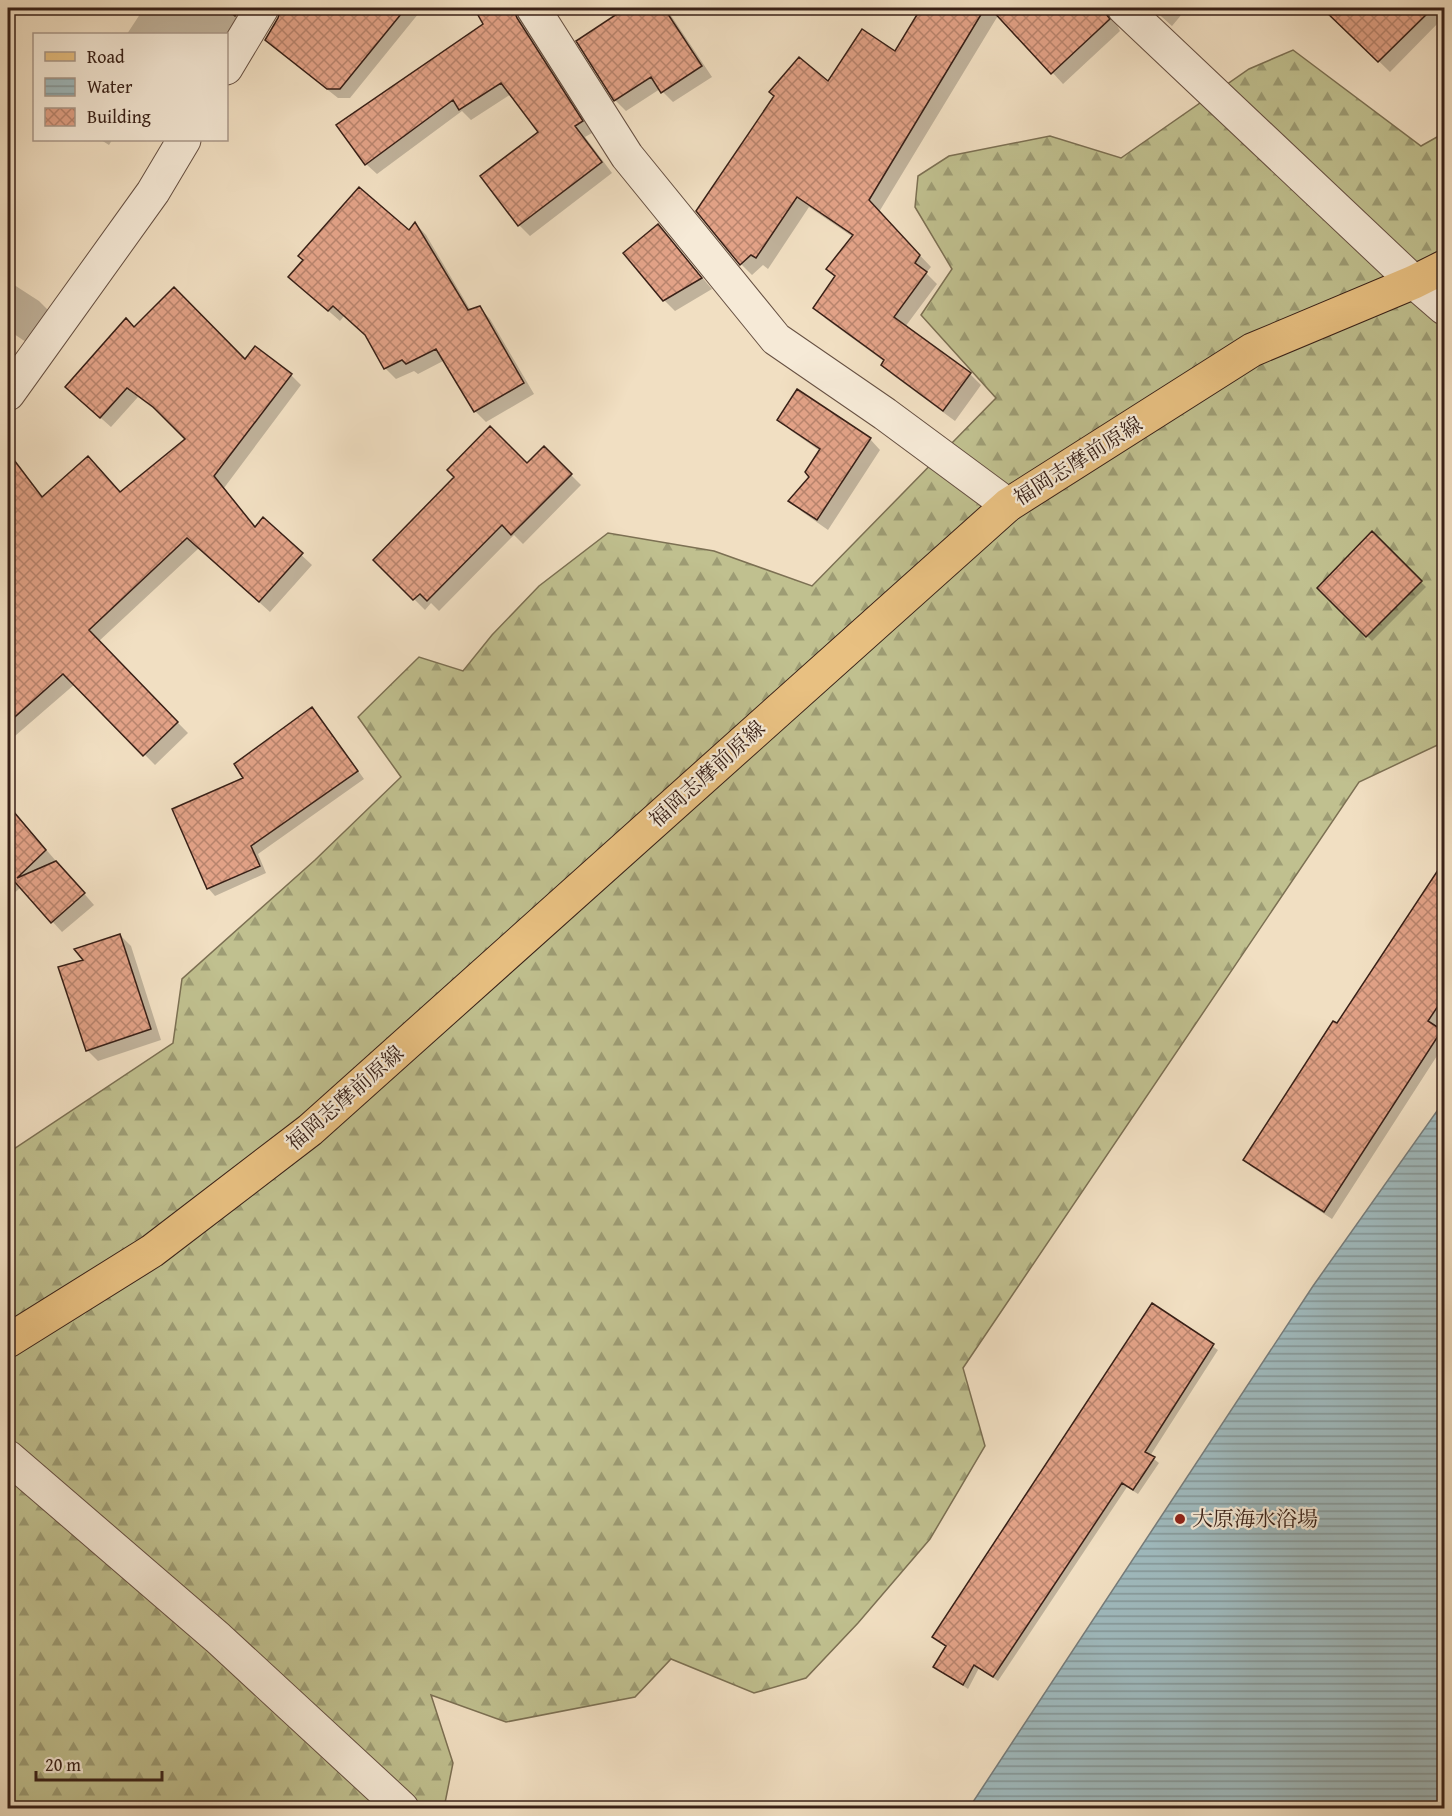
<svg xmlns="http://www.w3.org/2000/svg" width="1452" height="1816" font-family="'Gentium Book Plus','Noto Serif JP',serif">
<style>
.forest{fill:url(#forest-firs);stroke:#7c7053;stroke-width:1.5}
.water{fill:url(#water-rules);stroke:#767c7b;stroke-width:1.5}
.shadow{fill:#0003}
.building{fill:url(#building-cross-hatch);stroke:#382017;stroke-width:1.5}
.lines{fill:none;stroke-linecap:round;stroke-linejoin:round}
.minor-casing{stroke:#665042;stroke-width:35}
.primary-casing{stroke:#382017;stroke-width:35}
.minor{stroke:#f6ead7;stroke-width:33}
.primary{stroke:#e8c081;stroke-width:33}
.poi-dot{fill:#8f2418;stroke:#f6ead7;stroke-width:2}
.labels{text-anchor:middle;stroke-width:4.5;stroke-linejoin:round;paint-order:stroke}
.street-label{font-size:21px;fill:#382017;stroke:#f6ead7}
.poi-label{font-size:21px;fill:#382017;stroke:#f6ead7;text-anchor:start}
</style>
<defs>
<pattern id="forest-firs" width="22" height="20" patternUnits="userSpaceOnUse" patternTransform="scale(1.5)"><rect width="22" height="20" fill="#c0c08f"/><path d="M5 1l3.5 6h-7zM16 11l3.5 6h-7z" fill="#9d9c74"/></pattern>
<pattern id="water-rules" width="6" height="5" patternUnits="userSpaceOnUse" patternTransform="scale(1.5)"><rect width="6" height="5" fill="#9fbabe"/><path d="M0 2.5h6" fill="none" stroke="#839799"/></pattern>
<pattern id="building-cross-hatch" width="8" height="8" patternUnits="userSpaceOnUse" patternTransform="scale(1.5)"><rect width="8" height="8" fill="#e2a287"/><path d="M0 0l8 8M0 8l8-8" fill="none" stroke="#b8846d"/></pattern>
</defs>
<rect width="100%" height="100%" fill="#f1dfc2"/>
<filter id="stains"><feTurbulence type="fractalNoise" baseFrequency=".00333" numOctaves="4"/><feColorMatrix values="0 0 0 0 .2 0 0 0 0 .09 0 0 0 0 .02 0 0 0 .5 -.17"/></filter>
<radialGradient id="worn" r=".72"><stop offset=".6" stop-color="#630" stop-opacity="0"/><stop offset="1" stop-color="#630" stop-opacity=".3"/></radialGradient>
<path class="forest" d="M 1293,50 L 1421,146 L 1444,133 L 1444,742 L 1359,782 L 963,1368 L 985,1446 L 930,1539 L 858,1623 L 806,1678 L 754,1693 L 671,1659 L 635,1697 L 506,1722 L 431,1695 L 453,1763 L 444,1808 L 8,1808 L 8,1153 L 173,1043 L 182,979 L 315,860 L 401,777 L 358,717 L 419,657 L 463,671 L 492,635 L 539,586 L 608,533 L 714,551 L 812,586 L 996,398 L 921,315 L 952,269 L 915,207 L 918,176 L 949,156 L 1050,136 L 1121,158 L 1249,69 Z"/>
<path class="water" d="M 1444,1101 L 1444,1808 L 969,1808 L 1313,1286 Z"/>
<path class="shadow" d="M 144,8 L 149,11 L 151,8 L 256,8 L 226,56 L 226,34 L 127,34 Z
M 282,8 L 294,8 L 324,31 L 343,8 L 423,8 L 350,98 L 338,98 L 276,49 Z
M 486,8 L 514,8 L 592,133 L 585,137 L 612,173 L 530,236 L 519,225 L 482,176 L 540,132 L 511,94 L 471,120 L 462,111 L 377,174 L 366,164 L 485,24 L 479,13 Z
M 629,8 L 650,9 L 664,8 L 670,14 L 712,77 L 673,102 L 660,89 L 626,111 L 615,100 L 578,41 Z
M 923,8 L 1121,8 L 1116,16 L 1117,25 L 1120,31 L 1063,84 L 999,14 L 879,212 L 931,267 L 926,273 L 937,284 L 905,327 L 970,374 L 981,385 L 955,421 L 894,376 L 883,365 L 885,362 L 826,319 L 815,307 L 836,277 L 853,237 L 809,207 L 768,269 L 763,265 L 752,275 L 741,264 L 829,84 L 895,53 Z
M 1152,8 L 1187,8 L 1172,26 Z
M 1324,8 L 1444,8 L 1444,17 L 1390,72 Z
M 101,140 L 112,140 L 109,145 Z
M 416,224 L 426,235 L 471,311 L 480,308 L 490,319 L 534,394 L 486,422 L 475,411 L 445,360 L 418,374 L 414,371 L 396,379 L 385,368 L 367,336 L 345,315 L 340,321 L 301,287 L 410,233 Z
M 658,226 L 712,289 L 675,311 L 664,300 Z
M 8,281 L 39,301 L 50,312 L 29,344 L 8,330 Z
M 135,329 L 291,375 L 301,385 L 224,488 L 256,528 L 264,520 L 312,565 L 270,612 L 199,548 L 98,642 L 188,733 L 155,765 L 75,684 L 8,742 L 8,459 L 10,457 L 20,467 L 44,498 L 121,494 L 187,439 L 166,418 L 138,397 L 111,427 L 77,397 Z
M 779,420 L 870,439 L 880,450 L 828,530 L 801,511 L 790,501 L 811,477 L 820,451 L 790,430 Z
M 544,448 L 581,485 L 523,544 L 514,535 L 439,611 L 431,603 L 425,610 L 375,560 L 527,465 Z
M 1372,533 L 1426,587 L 1372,641 L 1319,588 Z
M 312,709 L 320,717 L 364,779 L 258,854 L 266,873 L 215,896 L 208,888 L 245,778 Z
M 8,813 L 16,823 L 30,831 L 94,905 L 62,932 L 21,887 L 8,899 Z
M 1434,879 L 1444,886 L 1444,1016 L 1436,1029 L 1444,1035 L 1444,1045 L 1332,1219 L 1252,1167 L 1245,1160 Z
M 120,935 L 131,946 L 161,1040 L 98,1061 L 87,1050 L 86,960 Z
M 1153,1305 L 1218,1350 L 1150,1456 L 1159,1463 L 1138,1494 L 1127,1487 L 998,1681 L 979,1668 L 968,1689 L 935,1667 L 947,1647 L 934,1637 Z"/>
<path class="building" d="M 224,8 L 240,8 L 235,16 Z
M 281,8 L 406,8 L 340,89 L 327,89 L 265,40 L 278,18 Z
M 474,8 L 513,8 L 517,18 L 583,121 L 575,126 L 602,162 L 518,226 L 480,176 L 538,132 L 501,83 L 459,110 L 453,100 L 365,165 L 336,125 L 483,24 Z
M 626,8 L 664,8 L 702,66 L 661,93 L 651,77 L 614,101 L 576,41 Z
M 921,8 L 985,8 L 869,200 L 920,255 L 915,263 L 927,272 L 894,317 L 971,373 L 943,411 L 881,365 L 884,360 L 813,308 L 835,276 L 826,269 L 853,235 L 797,197 L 756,258 L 751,255 L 740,265 L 696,211 L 774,96 L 769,92 L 799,57 L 828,81 L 862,29 L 895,51 Z
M 990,8 L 1106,8 L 1106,14 L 1110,19 L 1051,74 Z
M 1322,8 L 1433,8 L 1378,62 Z
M 359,187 L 409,230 L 415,222 L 468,310 L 480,306 L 524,383 L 474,412 L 436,349 L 406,364 L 402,360 L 384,369 L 365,335 L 333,306 L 328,311 L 288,277 L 303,260 L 298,256 Z
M 658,224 L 702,278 L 663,301 L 623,253 Z
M 174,287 L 245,359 L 255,346 L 292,374 L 214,476 L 255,527 L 263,517 L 303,553 L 259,602 L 187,538 L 89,630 L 178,722 L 143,756 L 63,674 L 8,723 L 8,452 L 42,497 L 88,456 L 120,492 L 185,439 L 153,407 L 127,388 L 100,418 L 65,387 L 126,318 L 134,327 Z
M 797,389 L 871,438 L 817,520 L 788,501 L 809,477 L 805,472 L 820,449 L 777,420 Z
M 490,426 L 527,463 L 544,446 L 572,474 L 511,535 L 502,525 L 427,601 L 420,594 L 413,600 L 373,560 L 454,477 L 447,470 Z
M 1372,531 L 1422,581 L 1366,637 L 1317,588 Z
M 312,707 L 358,771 L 251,846 L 260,866 L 207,889 L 172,809 L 243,778 L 234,764 Z
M 8,805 L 46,850 L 17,878 L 56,861 L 85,893 L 51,923 L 14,881 L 8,887 Z
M 1444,861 L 1444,997 L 1428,1021 L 1442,1030 L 1324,1212 L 1243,1160 L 1333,1021 L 1337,1023 Z
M 120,934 L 151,1029 L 86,1051 L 58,967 L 83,960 L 74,949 Z
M 1152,1303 L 1214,1344 L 1145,1452 L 1155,1457 L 1133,1490 L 1122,1483 L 993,1677 L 974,1665 L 963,1685 L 933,1667 L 946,1646 L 932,1637 Z"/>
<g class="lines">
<defs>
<path id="minor" d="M 533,8 L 627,156 L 776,339 L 885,414 L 1008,505
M 1124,8 L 1414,282 L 1444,308
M 226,68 L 262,8
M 8,394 L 153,192 L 184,140
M 8,1457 L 218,1638 L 402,1808"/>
<path id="primary" d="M 8,1341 L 152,1251 L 310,1130 L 1008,505 L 1252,350 L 1414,282 L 1444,267"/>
</defs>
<use href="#minor" class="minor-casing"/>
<use href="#primary" class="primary-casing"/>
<use href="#minor" class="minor"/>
<use href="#primary" class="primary"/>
</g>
<circle class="poi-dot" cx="1180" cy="1519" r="6"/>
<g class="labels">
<g class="street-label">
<text transform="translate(1078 461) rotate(-32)" y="7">福岡志摩前原線</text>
<text transform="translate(707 774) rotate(-42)" y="7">福岡志摩前原線</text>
<text transform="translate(345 1098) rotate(-41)" y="7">福岡志摩前原線</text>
</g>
<g class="poi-label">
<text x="1192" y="1526">大原海水浴場</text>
</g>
</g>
<rect width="1452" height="1816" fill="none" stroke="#f1dfc2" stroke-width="30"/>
<rect x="9" y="9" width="1434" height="1798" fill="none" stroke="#382017" stroke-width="3"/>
<rect x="15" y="15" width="1422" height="1786" fill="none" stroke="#382017" stroke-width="1.5"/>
<rect x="33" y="33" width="195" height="108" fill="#f6ead7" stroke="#aa998a" stroke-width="1.5"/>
<rect x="45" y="52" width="30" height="9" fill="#e8c081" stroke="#aa998a" stroke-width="1.5"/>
<text x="87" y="63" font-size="18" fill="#382017">Road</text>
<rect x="45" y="78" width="30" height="18" fill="url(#water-rules)" stroke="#aa998a" stroke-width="1.5"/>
<text x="87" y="93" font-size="18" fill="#382017">Water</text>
<rect x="45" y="108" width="30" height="18" fill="url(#building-cross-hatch)" stroke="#aa998a" stroke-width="1.5"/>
<text x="87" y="123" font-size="18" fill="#382017">Building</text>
<path d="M36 1771v9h126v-9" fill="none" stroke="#382017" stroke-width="3"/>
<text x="45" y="1771" font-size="18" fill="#382017" stroke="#f6ead7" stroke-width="4.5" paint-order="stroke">20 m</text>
<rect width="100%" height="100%" filter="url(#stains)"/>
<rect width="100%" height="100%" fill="url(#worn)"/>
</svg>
